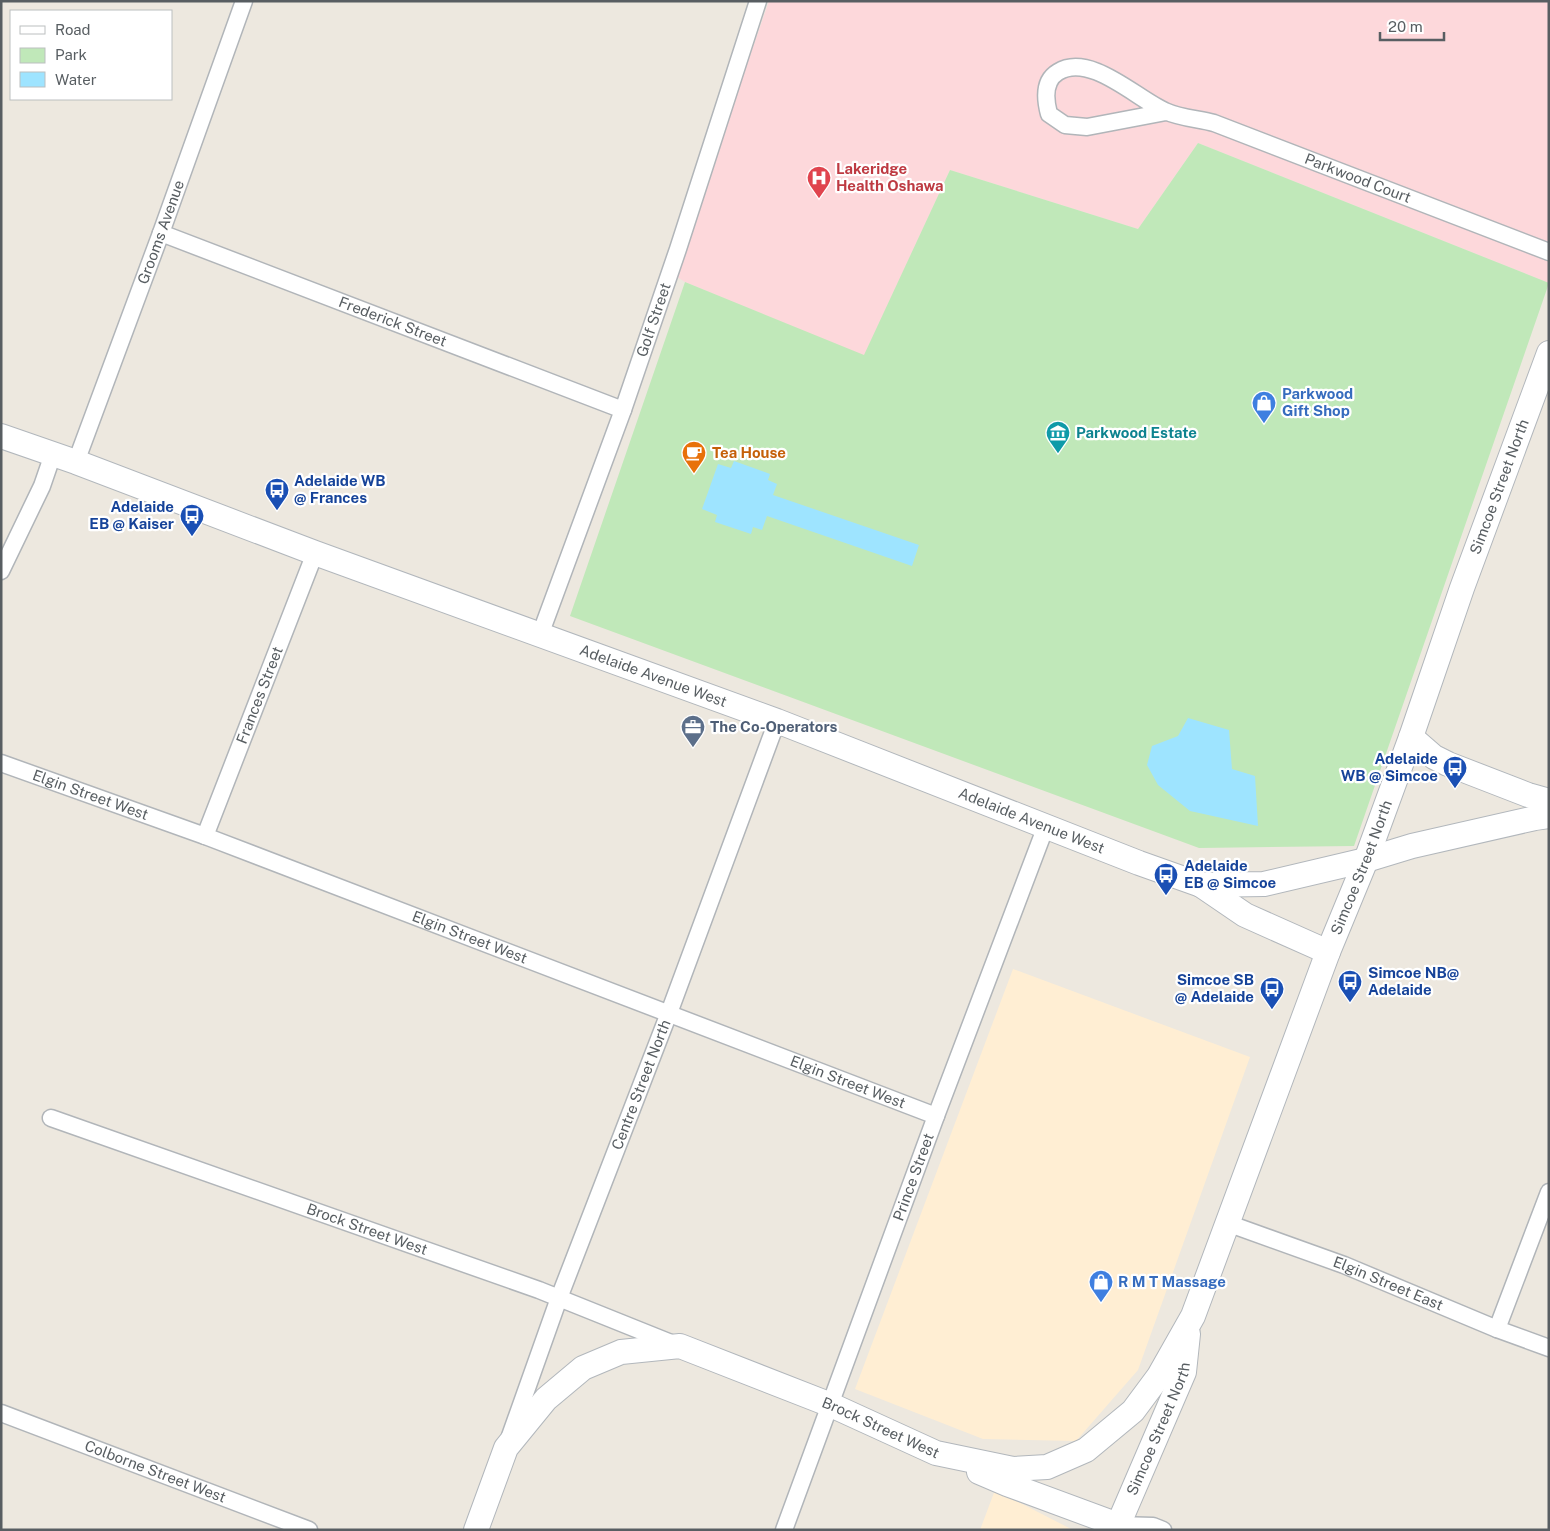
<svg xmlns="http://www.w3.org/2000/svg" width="1550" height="1531" font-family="'Public Sans',sans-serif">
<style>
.commercial{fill:#ffeed3}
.medical{fill:#fdd8db}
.green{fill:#c0e8b9}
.water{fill:#9ee4ff}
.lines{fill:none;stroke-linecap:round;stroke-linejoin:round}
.minor-casing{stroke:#b1b5b9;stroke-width:19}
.secondary-casing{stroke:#b2b7bc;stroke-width:26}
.minor{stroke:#fff;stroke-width:16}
.secondary{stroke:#fff;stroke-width:24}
.labels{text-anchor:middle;stroke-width:4.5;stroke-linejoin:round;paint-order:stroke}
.health-label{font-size:15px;font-weight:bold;fill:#be3a42;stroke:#fff;text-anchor:start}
.street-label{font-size:15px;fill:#585e62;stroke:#fff}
.shop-label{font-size:15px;font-weight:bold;fill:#366cbe;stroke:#fff;text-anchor:start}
.culture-label{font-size:15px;font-weight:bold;fill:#0d838f;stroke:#fff;text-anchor:start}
.food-label{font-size:15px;font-weight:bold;fill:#c56008;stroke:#fff;text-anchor:start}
.transit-label{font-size:15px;font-weight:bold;fill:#164399;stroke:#fff;text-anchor:start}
.service-label{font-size:15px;font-weight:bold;fill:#4e5e75;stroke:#fff;text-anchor:start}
</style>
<rect width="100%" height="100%" fill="#ede8df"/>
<path class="commercial" d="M 1013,969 L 1250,1057 L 1138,1370 L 1076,1441 L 983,1439 L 855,1389 Z
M 995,1490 L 1073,1530 L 980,1530 Z"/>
<path class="medical" d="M 769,1 L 1549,1 L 1549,283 L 1198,143 L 1138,229 L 950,170 L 864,356 L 685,282 L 674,275 Z"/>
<path class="green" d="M 1198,143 L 1549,283 L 1354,846 L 1199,848 L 570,616 L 685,282 L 864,355 L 950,170 L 1138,229 Z"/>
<path class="water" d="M 734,461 L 770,474 L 768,480 L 777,484 L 773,495 L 919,545 L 912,566 L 767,516 L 762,530 L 753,527 L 751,534 L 715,522 L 717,515 L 702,509 L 718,464 L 731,468 Z
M 1188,718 L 1229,730 L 1232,769 L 1255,776 L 1258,826 L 1190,811 L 1158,785 L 1147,765 L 1152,746 L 1178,736 Z"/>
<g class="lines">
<defs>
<g id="minor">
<path id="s1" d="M 1166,112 L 1087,127 L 1065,125 L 1049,114 C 1045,99 1043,81 1058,72 C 1090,52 1137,99 1165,111 C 1180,118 1199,119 1214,123 L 1549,252"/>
<path id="s2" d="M 161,233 L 623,410"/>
<path id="s3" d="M 76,462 L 161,233 L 244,1"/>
<path d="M 1,571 L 42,486 L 53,454"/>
<path id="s4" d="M 540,635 L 623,410 L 678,249 L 758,1"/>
<path id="s5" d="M 1,763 L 205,836 L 936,1116"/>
<path id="s6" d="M 205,836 L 315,553"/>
<path id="s7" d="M 51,1118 L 539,1290 L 676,1345"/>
<path id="s8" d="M 1227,1223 L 1344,1265 L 1497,1329 L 1549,1348"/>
<path d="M 1497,1329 L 1549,1192"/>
<path id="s9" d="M 1,1413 L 309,1530"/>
<path id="s10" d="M 510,1436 L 559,1298 L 669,1013 L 777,721"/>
<path d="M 1118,1525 L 1153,1526 L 1163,1530"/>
<path id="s11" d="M 784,1530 L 936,1116 L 1046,826"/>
</g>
<g id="secondary">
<path id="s12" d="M 1,436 L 76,462 L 315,553 L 777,721 L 1139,863 L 1201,885 L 1264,884 L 1366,860 L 1412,846 L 1535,818 L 1549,816"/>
<path d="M 1411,737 L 1434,757 L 1448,764 L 1528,795 L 1549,801"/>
<path d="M 1201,885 L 1245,915 L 1328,952"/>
<path d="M 979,1472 L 1007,1484 L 1118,1525"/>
<path id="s13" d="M 476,1530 L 506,1448 L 546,1399 L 583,1368 L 621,1352 L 680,1346 L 831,1405 L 936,1453 L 1013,1469 L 1047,1467 L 1086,1450 L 1133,1411 L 1159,1376 L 1193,1316 L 1328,952 L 1366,860 L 1411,737 L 1462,588 L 1549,353"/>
<path id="s14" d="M 1116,1530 L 1184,1372 L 1188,1334"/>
</g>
</defs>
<use href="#minor" class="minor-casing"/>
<use href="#secondary" class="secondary-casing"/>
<use href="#minor" class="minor"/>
<use href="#secondary" class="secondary"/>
</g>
<defs>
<symbol id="hospital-pin" viewBox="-11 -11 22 30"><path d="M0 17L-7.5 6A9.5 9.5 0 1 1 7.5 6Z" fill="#e0444e" stroke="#fff"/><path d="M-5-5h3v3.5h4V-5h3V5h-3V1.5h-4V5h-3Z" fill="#fff"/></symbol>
<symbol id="shop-pin" viewBox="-11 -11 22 30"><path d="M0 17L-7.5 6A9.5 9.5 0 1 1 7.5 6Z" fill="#3f7fe0" stroke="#fff"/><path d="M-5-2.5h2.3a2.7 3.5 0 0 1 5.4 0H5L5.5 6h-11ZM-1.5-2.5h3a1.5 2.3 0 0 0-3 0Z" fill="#fff"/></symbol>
<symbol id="museum-pin" viewBox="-11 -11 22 30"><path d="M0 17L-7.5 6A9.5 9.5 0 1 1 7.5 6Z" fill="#0f9aa8" stroke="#fff"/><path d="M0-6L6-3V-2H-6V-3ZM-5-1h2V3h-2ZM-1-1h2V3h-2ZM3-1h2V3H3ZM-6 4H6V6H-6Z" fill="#fff"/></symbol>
<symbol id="cafe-pin" viewBox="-11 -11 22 30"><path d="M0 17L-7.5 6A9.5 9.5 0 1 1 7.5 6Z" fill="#e8710a" stroke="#fff"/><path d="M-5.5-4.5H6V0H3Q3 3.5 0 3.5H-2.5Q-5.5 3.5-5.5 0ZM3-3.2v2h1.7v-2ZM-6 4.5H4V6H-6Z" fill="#fff"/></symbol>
<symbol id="bus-pin" viewBox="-11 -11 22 30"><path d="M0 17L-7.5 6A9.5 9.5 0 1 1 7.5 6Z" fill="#1a4fb4" stroke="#fff"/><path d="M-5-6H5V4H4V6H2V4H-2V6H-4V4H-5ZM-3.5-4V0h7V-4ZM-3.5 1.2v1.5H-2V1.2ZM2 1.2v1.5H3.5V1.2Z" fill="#fff"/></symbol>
<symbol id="office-pin" viewBox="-11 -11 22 30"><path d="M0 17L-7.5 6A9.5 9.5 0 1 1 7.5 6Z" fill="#5c6f8a" stroke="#fff"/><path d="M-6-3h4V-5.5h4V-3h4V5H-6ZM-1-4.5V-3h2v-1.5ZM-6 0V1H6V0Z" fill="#fff"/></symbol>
</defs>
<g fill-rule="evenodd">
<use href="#hospital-pin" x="805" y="164" width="28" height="38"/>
<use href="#shop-pin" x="1250" y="389" width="28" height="38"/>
<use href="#museum-pin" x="1044" y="419" width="28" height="38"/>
<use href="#cafe-pin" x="680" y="439" width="28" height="38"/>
<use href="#bus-pin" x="263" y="476" width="28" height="38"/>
<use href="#bus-pin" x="178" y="502" width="28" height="38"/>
<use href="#office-pin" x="679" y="713" width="28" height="38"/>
<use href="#bus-pin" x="1441" y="754" width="28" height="38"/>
<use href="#bus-pin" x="1152" y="861" width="28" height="38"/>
<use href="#bus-pin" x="1336" y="968" width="28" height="38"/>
<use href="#bus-pin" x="1258" y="975" width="28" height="38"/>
<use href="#shop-pin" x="1087" y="1268" width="28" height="38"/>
</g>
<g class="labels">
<g class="health-label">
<text x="836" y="174">Lakeridge<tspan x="836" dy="17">Health Oshawa</tspan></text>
</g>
<g class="street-label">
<text dy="5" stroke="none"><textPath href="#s1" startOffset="492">Parkwood Court</textPath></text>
<text dy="5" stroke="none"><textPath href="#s3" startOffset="245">Grooms Avenue</textPath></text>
<text dy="5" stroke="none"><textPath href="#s4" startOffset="335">Golf Street</textPath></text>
<text dy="5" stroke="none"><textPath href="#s2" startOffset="248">Frederick Street</textPath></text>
<text dy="5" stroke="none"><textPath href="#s13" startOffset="1790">Simcoe Street North</textPath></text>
<text dy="5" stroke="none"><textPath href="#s12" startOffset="695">Adelaide Avenue West</textPath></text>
<text dy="5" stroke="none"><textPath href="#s6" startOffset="151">Frances Street</textPath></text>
<text dy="5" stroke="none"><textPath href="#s5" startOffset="95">Elgin Street West</textPath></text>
<text dy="5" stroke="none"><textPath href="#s12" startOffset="1100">Adelaide Avenue West</textPath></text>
<text dy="5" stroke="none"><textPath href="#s13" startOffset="1385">Simcoe Street North</textPath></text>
<text dy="5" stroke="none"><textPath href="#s5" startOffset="500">Elgin Street West</textPath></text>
<text dy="5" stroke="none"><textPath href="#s5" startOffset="905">Elgin Street West</textPath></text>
<text dy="5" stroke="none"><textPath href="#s10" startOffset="375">Centre Street North</textPath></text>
<text dy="5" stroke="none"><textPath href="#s11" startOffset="376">Prince Street</textPath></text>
<text dy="5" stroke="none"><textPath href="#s7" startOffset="335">Brock Street West</textPath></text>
<text dy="5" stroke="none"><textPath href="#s8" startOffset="172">Elgin Street East</textPath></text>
<text dy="5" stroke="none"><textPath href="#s13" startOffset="516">Brock Street West</textPath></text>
<text dy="5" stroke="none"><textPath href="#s14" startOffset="110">Simcoe Street North</textPath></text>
<text dy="5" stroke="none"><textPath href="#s9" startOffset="165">Colborne Street West</textPath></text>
</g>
<g class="shop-label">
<text x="1282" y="399">Parkwood<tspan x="1282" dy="17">Gift Shop</tspan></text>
<text x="1118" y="1287">R M T Massage</text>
</g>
<g class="culture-label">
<text x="1076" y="438">Parkwood Estate</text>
</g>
<g class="food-label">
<text x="712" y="458">Tea House</text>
</g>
<g class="transit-label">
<text x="294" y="486">Adelaide WB<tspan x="294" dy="17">@ Frances</tspan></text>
<text x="174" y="512" text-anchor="end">Adelaide<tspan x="174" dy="17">EB @ Kaiser</tspan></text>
<text x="1438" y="764" text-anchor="end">Adelaide<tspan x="1438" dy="17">WB @ Simcoe</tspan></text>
<text x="1184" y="871">Adelaide<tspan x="1184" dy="17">EB @ Simcoe</tspan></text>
<text x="1368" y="978">Simcoe NB@<tspan x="1368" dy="17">Adelaide</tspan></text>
<text x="1254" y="985" text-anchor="end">Simcoe SB<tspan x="1254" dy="17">@ Adelaide</tspan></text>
</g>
<g class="service-label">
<text x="710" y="732">The Co-Operators</text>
</g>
</g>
<rect width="1550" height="1531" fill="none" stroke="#585e62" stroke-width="5"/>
<rect x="10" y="10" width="162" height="90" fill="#ffffff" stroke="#bcbfc0"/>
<rect x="20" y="26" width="25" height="8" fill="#ffffff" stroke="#bcbfc0"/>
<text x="55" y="35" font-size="15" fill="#585e62">Road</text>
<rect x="20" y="48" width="25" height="15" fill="#c0e8b9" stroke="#bcbfc0"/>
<text x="55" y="60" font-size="15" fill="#585e62">Park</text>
<rect x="20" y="72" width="25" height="15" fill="#9ee4ff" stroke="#bcbfc0"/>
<text x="55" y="85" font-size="15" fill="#585e62">Water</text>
<path d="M1380 32v8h64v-8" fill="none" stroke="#585e62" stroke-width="2.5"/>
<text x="1388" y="32" font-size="15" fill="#585e62" stroke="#ffffff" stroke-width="4" paint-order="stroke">20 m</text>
</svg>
